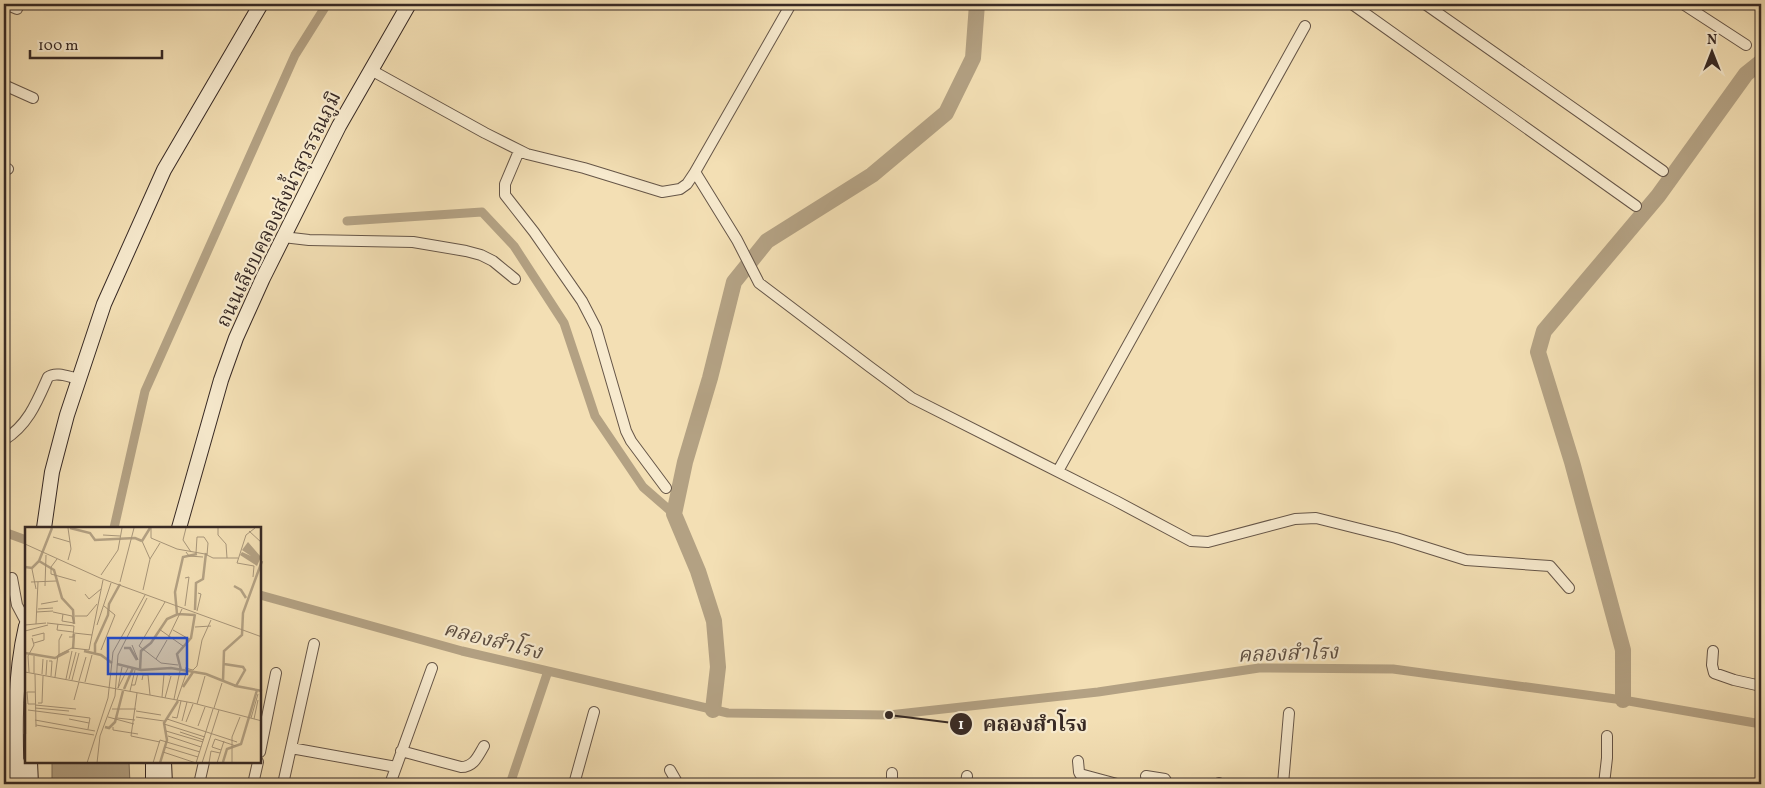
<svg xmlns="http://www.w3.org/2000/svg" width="1765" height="788" font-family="Vollkorn,'Noto Serif Thai',serif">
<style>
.water{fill:#b3a183;stroke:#81715d}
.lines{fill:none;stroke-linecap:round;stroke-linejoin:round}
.canal{stroke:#b3a183;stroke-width:9}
.river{stroke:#b3a183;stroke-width:16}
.street-casing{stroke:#665648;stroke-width:12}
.secondary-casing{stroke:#372924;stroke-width:16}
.street{stroke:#f7eace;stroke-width:10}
.secondary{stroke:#f7eace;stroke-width:14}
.labels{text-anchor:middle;stroke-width:4.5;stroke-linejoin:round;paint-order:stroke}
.street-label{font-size:20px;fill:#372924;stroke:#f7eace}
.water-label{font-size:21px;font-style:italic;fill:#5c4d40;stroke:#f7eace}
.inset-river{fill:none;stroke:#b3a183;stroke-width:2.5}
.inset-road{fill:none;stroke:#a8967a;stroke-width:1}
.view{fill:#1d4ed8;fill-opacity:0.15;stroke:#1d4ed8;stroke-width:2.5}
.inset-edge{fill:none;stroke:#372924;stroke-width:2.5}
.leader{fill:none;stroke:#372924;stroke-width:2}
.callout-dot{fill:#372924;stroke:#f7eace;stroke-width:2}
.mark-label{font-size:15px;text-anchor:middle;font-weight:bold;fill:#fff}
.callout-label{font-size:21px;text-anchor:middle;font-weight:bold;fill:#372924;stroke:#f7eace;stroke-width:4.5;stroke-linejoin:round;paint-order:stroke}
</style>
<rect width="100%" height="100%" fill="#f3dfb4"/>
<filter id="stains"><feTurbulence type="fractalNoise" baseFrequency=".004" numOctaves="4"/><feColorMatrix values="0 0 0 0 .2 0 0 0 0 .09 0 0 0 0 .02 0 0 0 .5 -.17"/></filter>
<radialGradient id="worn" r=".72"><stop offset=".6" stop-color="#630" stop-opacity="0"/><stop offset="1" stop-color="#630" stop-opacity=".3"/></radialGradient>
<path class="water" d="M 52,762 L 129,762 L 130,784 L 52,784 Z"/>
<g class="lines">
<path class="canal" d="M 347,221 L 482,212 L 514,246 L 564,323 L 595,416 L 643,487 L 674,514
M 114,528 L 145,391 L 295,55 L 327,4
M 4,532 L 26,540
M 260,595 L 462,651 L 728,713 L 889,715 L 1098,692 L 1259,668 L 1393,669 L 1623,700 L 1761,724
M 510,784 L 548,671"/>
<path class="river" d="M 1623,700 L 1623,650 L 1572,462 L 1538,352 L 1544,331 L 1658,196 L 1746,74 L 1761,62
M 713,710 L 718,667 L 714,621 L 698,571 L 674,514 L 685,462 L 710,378 L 734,282 L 767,241 L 872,175 L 946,113 L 973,58 L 977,4"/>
<defs>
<path id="street" d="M 5,4 L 17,9
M 791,4 L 695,172 L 737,240 L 759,283 L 870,367 L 912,398 L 1116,501 L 1191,541 L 1208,542 L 1295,519 L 1316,518 L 1396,538 L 1466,560 L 1550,566 L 1569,588
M 1352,4 L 1636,206
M 1425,4 L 1663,171
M 1683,4 L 1746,45
M 371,70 L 485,133 L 527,154 L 584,168 L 662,192 L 680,189 L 687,184 L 695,172
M 4,85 L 33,98
M 519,151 L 505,184 L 505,195 L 534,232 L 582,301 L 596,328 L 626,431 L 631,441 L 666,488
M 4,167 L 8,169
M 283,237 L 309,240 L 413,242 L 466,251 L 481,255 L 493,261 L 515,279
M 4,440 C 28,425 37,402 48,377 C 56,371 69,377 79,379
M 1058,471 L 1305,26
M 12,578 L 17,605 L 26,622
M 1713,651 L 1712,665 L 1714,673 L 1734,680 L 1761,686
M 291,748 L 396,767
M 401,751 L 461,767 C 474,767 478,756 484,746
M 260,752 L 276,673
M 1078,761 L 1079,772 L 1080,774 L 1117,784
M 670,770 L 678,784
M 1146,776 L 1165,779 L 1168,784
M 199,784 L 204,762
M 253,784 L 258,762
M 283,784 L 314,644
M 390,784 L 432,668
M 574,784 L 594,712
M 892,784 L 892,773
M 966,784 L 967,776
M 1219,784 L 1219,783
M 1283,784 L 1289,713
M 1604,784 L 1607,758 L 1607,736"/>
<path id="secondary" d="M 44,528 L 52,472 L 67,415 L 104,304 L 164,170 L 261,4
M 179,528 L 221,380 L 236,338 L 263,278 L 339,126 L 409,4
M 30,762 L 31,784
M 153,762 L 153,784
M 164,762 L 165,784
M 17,784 C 15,732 14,677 26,626"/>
</defs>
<use href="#street" class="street-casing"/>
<use href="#secondary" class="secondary-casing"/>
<use href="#street" class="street"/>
<use href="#secondary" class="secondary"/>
</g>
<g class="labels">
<g class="street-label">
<text transform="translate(278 209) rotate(-64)" y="7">ถนนเลียบคลองส่งน้ำสุวรรณภูมิ</text>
</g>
<g class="water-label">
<text transform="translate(493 640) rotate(14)" y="7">คลองสำโรง</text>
<text transform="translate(1288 653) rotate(-2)" y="7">คลองสำโรง</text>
</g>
</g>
<g transform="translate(25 527)">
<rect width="236" height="236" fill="#f3dfb4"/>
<path d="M 223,15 L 236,30 L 232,39 L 215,28 L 217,25 L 226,29 L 217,23 Z" fill="#b3a183"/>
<path class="inset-river" d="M 45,1 L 65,6 L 70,13 L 110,11 L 117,14M 117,14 L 125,1M 14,34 L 29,43 L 37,71 L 48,83 L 49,97M 0,40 L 7,41 L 14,34 L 27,1M 209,59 L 216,63 L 221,71M 170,83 L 171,56 L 178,52 L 181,26M 152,87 L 150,65 L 158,30 L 172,27M 99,121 L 105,121 L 112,133M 48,122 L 49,107M 59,124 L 76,128 L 87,136M 0,126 L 30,131 L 44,124M 70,126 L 70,117 L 83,88 L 84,77 L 95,57M 92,137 L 116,143 L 146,141 L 181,147 L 211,159M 199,137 L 218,140 L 220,143 L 211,159 L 237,164M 115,143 L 116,124 L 126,116 L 142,92 L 153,87 L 170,88M 156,143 L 152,127 L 166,111 L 170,87M 198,154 L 199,124 L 217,108 L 218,86 L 237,34M 158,160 L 168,145M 99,162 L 108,141M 0,176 L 0,207M 80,200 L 84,201 L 90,195 L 98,164M 198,235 L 202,222 L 216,217 L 232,163M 135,236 L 142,213 L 139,196 L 153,174"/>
<path class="inset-road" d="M 43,1 L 46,22 L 43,33M 126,1 L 126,11 L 152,22 L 180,27 L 188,31 L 213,31M 161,1 L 158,13 L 166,25M 193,1 L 193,8 L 201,17 L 202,31M 224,4 L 237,16M 78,8 L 95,9M 28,10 L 45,15M 117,14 L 125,32M 0,17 L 75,51 L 237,110M 161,25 L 164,29 L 178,30M 171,26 L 172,10 L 179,10 L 183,16 L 182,28M 32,32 L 26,40 L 26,47 L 51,54M 7,42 L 11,62M 76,48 L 93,23 L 97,1M 228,50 L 229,39 L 212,36 L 221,8 L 230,1M 160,51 L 164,50 L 160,79M 6,55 L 31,54M 95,55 L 109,1M 20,59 L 21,28M 118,63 L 125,32 L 135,16M 60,67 L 64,72 L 76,62M 140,75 L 114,119 L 136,136 L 153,138M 16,77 L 33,74M 13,82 L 28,81M 172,84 L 176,67 L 173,66M 11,85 L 28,84M 28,85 L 47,89 L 49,96 L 37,94 L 38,87M 50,89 L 62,89 L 72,77M 22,96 L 49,99 L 48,110 L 44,110M 11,97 L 13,55M 33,97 L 32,103 L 48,105M 0,98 L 21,96M 72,98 L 86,56M 170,100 L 186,99M 134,102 L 158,119M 148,103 L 164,112M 0,104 L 23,98M 49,106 L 67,108M 7,109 L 19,106 L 19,113 L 9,116M 143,111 L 157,82M 107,118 L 113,133M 76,123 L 90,88 L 79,79M 34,128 L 34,113 L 37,107M 9,129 L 9,146M 131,132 L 142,113M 24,134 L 27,134 L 26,149M 160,141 L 168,143 L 172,139 L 177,113 L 186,93M 0,145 L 168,176 L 237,194M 4,145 L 3,129 L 9,118 L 7,111M 10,147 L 11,200M 17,147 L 18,132M 21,148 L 22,133M 30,150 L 33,128 L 47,121 L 64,123 L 78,53M 41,152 L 47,124M 44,152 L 51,125M 47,153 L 54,126M 117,153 L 118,148 L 123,148 L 125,168M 54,154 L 61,130M 60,155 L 67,128M 106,158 L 110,158 L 113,146M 93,161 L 103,141M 93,161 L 97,140M 105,164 L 110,143M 10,165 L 2,165 L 3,177 L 10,177M 112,166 L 106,209 L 135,215M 137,170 L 139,147 L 145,148M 140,171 L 146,149M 149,172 L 155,144M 49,173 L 54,155M 152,173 L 161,147M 13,176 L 17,176 L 18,149M 172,177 L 180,149M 10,178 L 51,182M 10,181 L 44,184M 189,181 L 197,156M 87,182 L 111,182M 3,183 L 65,191 L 63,202M 111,184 L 136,188M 83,190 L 109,197M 111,190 L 139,194M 147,190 L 152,191 L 156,174M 92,191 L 110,193M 226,191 L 233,167M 44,192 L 64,196M 142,192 L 212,215M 229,192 L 233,173M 10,193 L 70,204M 157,194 L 162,175M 161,195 L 168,177M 139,197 L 180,210M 11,198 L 69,208M 173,199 L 180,180M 88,200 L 88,203 L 113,207M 141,204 L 178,215M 155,205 L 179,213M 143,209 L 176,220M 140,220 L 173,230M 196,223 L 187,220 L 190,212 L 211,219M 138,225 L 171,236 L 188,182M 62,236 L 83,171 L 88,125 L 120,68M 72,236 L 75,209 L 90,169 L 93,128 L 122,71M 128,236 L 135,213 L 175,225M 177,236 L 194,183M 184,236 L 186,224 L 195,226M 192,236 L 199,214M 207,236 L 207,210 L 215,190"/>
<path class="view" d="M 83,111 L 162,111 L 162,147 L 83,147 Z"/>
<rect width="236" height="236" class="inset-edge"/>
</g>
<path class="leader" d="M889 715L961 724"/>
<g class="callout-dot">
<circle cx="889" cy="715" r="5"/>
<circle cx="961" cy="724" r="12"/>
</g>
<g class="mark-label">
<text x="961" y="729">1</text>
</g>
<g class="callout-label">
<text x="1035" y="731">คลองสำโรง</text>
</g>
<rect width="1765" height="788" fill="none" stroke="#f3dfb4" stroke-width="20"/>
<rect x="5" y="5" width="1755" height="778" fill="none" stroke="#372924" stroke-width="2.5"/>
<rect x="10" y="10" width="1745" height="768" fill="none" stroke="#372924"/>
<g transform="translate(1712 52)" stroke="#f7eace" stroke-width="4" paint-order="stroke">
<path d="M0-4L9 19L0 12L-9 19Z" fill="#372924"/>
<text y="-8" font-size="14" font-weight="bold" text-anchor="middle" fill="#372924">N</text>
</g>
<path d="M30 50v8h132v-8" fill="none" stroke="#372924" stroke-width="2.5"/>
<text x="38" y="50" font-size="15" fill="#372924" stroke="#f7eace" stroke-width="4" paint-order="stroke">100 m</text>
<rect width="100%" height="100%" filter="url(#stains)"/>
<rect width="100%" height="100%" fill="url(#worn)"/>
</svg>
